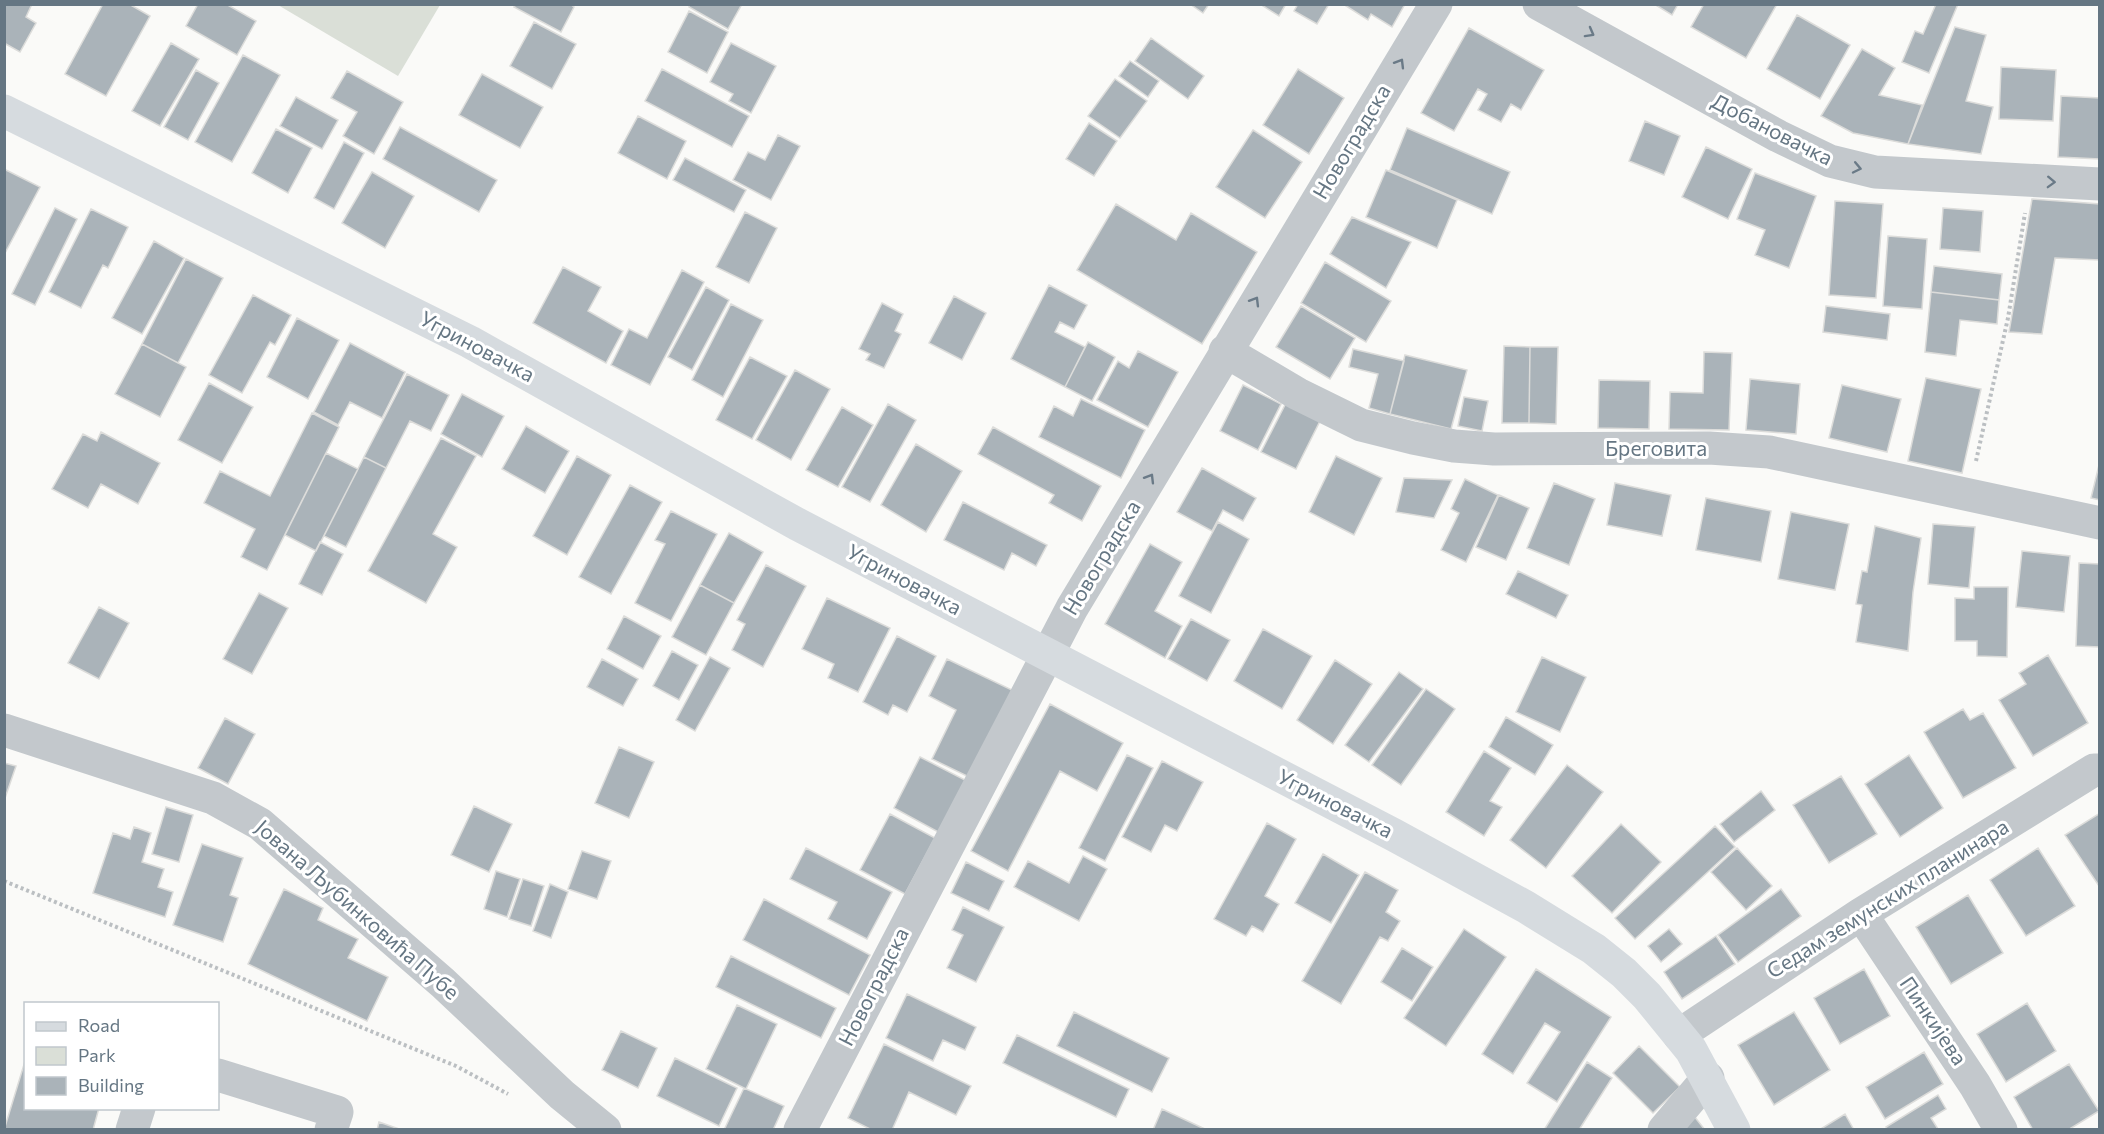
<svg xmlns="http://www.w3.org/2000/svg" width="2104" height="1134" font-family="Commissioner,sans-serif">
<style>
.green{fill:#dadfd7}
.building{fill:#aab3b9;stroke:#dcdcda;stroke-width:1.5}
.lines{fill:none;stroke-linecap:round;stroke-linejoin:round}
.path{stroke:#bbbfc2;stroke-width:4;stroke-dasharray:3 3;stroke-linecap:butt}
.minor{stroke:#c3c8cc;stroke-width:33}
.major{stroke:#d6dbdf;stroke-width:33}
.oneway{stroke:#6a7a87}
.labels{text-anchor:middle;stroke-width:6;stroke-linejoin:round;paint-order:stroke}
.street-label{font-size:21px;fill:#657683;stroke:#fff}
</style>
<rect width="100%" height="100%" fill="#fafaf8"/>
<path class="green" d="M 278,5 L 440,5 L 398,76 Z"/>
<path class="building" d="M 4,4 L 32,4 L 26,17 L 36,23 L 20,52 L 4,43 Z
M 103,4 L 129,4 L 150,16 L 106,96 L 65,74 Z
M 198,4 L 226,4 L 256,21 L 237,55 L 186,26 Z
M 516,4 L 570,4 L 574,7 L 561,32 L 514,7 Z
M 690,4 L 742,4 L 728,29 L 689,7 Z
M 1190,4 L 1209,4 L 1203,13 Z
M 1260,4 L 1286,4 L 1279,16 Z
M 1298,4 L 1329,4 L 1317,24 L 1294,11 Z
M 1343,4 L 1405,4 L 1392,27 L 1371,14 L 1368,20 Z
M 1654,4 L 1678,4 L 1672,15 Z
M 1704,4 L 1777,4 L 1746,58 L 1691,27 Z
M 1936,4 L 1958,4 L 1929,73 L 1902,62 L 1915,31 L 1923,34 Z
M 689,11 L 728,32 L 707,73 L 668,52 Z
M 1797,15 L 1850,45 L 1820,99 L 1767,69 Z
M 534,22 L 576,44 L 552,89 L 510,66 Z
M 1955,27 L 1986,35 L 1966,101 L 1993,107 L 1981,154 L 1908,144 Z
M 1469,28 L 1544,70 L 1521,110 L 1511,104 L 1501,122 L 1478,110 L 1487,94 L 1478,89 L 1454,131 L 1421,113 Z
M 1151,38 L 1204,76 L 1188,99 L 1135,61 Z
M 171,43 L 199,59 L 160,126 L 132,111 Z
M 731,43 L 776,66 L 751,113 L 729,101 L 733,94 L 710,82 Z
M 1862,49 L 1895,68 L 1879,95 L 1922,105 L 1908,144 L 1853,133 L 1821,116 Z
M 243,55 L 280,75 L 232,162 L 195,142 Z
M 1130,61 L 1159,81 L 1148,97 L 1119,76 Z
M 2001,67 L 2056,70 L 2053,121 L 1999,119 Z
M 662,69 L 749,116 L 732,147 L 645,101 Z
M 1298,69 L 1344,98 L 1309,154 L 1263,125 Z
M 196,70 L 219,83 L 188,140 L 164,127 Z
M 347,71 L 403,102 L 374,154 L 343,136 L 357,112 L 331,98 Z
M 482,74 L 543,107 L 520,148 L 459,115 Z
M 1115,79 L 1147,101 L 1120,138 L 1088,116 Z
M 2061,96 L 2100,98 L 2100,159 L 2058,157 Z
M 296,97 L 338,120 L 322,149 L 280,126 Z
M 638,116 L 686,141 L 667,179 L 618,153 Z
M 1645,121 L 1680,136 L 1664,175 L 1629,161 Z
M 1089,123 L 1117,141 L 1094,176 L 1066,159 Z
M 400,127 L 497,180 L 479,212 L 383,159 Z
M 1407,128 L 1510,172 L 1492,214 L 1390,170 Z
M 276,129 L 312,148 L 288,193 L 252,173 Z
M 1253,130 L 1302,162 L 1265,218 L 1216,187 Z
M 778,135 L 800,146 L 771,200 L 733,180 L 748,152 L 765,160 Z
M 344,142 L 364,153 L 334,209 L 314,198 Z
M 1706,147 L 1752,169 L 1728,219 L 1682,197 Z
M 685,158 L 746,190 L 734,212 L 673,180 Z
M 4,169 L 40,187 L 4,255 Z
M 1386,170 L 1457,200 L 1437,248 L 1366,217 Z
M 372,172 L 414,196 L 385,248 L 342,223 Z
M 1755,173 L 1816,196 L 1789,268 L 1755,255 L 1765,230 L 1737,219 Z
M 2032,199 L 2100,204 L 2100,260 L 2055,258 L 2042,334 L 2009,332 Z
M 1835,201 L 1883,204 L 1876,298 L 1829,295 Z
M 1116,204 L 1176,240 L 1191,213 L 1257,252 L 1202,344 L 1077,270 Z
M 55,208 L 77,219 L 35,305 L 12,294 Z
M 1943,208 L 1983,211 L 1980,252 L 1940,249 Z
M 91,209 L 128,227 L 108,268 L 103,265 L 81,308 L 49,292 Z
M 745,212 L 777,228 L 749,283 L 716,267 Z
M 1352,217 L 1411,242 L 1386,288 L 1330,254 Z
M 1888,236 L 1927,239 L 1922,309 L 1883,306 Z
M 154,241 L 184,258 L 142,334 L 112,318 Z
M 186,259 L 223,278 L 178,363 L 142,344 Z
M 1325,262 L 1391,301 L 1366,342 L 1301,303 Z
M 1934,266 L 2002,274 L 1999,300 L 1931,292 Z
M 563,267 L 601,287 L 588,311 L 623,331 L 606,363 L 533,323 Z
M 682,270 L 704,282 L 650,385 L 611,365 L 629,329 L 647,338 Z
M 1049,285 L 1087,305 L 1074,329 L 1060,322 L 1055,332 L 1085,347 L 1065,387 L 1011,359 Z
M 706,287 L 729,300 L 692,370 L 668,357 Z
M 1931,292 L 1999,300 L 1997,324 L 1960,320 L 1956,356 L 1925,352 Z
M 253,295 L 291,315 L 275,345 L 270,342 L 242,393 L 209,375 Z
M 954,296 L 986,313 L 962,360 L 929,343 Z
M 882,303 L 903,314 L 895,331 L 901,334 L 884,368 L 866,360 L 870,354 L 859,349 Z
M 731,304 L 763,320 L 723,397 L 692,380 Z
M 1301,306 L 1355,338 L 1330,379 L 1276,347 Z
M 1826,306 L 1890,314 L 1887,340 L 1823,332 Z
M 297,318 L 339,340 L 308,399 L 267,377 Z
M 1088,342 L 1115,357 L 1092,401 L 1065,387 Z
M 350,343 L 405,372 L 382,418 L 350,402 L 338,425 L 314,412 Z
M 142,344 L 186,367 L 160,417 L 115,394 Z
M 1504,346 L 1530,347 L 1529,423 L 1502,423 Z
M 1530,347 L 1558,347 L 1556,424 L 1529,423 Z
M 1353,349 L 1404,361 L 1390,414 L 1369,408 L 1378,374 L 1349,367 Z
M 1138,351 L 1178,372 L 1148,427 L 1097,400 L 1118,361 L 1129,368 Z
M 1704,352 L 1732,353 L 1729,430 L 1669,429 L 1670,392 L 1703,393 Z
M 1405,355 L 1467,370 L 1451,429 L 1390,414 Z
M 750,357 L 787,376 L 752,439 L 716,420 Z
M 795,370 L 830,389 L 791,460 L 756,440 Z
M 407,374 L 449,395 L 431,431 L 410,421 L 386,468 L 364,457 Z
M 1926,378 L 1981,389 L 1962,473 L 1908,461 Z
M 1750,379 L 1800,384 L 1796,434 L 1746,430 Z
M 1599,380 L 1650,381 L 1649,429 L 1598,428 Z
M 209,383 L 253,407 L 222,463 L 178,440 Z
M 1243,385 L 1281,404 L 1258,450 L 1220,431 Z
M 1842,385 L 1901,399 L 1887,452 L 1829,438 Z
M 462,394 L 504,416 L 482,457 L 441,434 Z
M 1464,397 L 1488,401 L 1482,431 L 1458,426 Z
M 1081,399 L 1145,430 L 1121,478 L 1039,437 L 1054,406 L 1073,416 Z
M 1286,403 L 1320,421 L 1296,469 L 1261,452 Z
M 888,404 L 916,420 L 870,502 L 842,487 Z
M 842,407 L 873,425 L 838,487 L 806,470 Z
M 312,413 L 339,427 L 267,570 L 241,557 L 255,529 L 204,503 L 220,471 L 270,496 Z
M 526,426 L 569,451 L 545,493 L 502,469 Z
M 993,427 L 1101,486 L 1082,521 L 1049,503 L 1054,495 L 978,454 Z
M 101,432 L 160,463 L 138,504 L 101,484 L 88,508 L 52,489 L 83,434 L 97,441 Z
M 441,438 L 476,456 L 433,534 L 457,547 L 426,603 L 368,571 Z
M 916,444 L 962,471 L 926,532 L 881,505 Z
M 326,453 L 358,469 L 316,551 L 285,535 Z
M 577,456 L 611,475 L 567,555 L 533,536 Z
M 1336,456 L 1382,478 L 1354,535 L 1309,512 Z
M 364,457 L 386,468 L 346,547 L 324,536 Z
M 2100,461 L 2100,500 L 2091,498 Z
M 1202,468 L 1256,498 L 1243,521 L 1223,510 L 1212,531 L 1177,512 Z
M 1404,478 L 1452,480 L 1434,518 L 1396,512 Z
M 1465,479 L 1498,495 L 1466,562 L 1441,550 L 1459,513 L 1451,509 Z
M 1554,483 L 1595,499 L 1569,565 L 1527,548 Z
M 1615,483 L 1671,495 L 1662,536 L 1607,525 Z
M 630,485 L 662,502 L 611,594 L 579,577 Z
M 1499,495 L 1529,508 L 1506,560 L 1476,547 Z
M 1706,498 L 1771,511 L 1761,562 L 1696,550 Z
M 963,502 L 1047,545 L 1036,566 L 1012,553 L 1004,570 L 944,540 Z
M 671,511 L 717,534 L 671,621 L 635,603 L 665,544 L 655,540 Z
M 1791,512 L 1849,524 L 1835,590 L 1778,579 Z
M 1218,522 L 1249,539 L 1211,613 L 1179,596 Z
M 1933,524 L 1975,527 L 1969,588 L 1928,584 Z
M 1875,526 L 1921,538 L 1913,592 L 1908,651 L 1856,642 L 1862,605 L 1856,604 L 1862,571 L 1867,572 Z
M 729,533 L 763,552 L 734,603 L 700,585 Z
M 320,542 L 343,554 L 322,595 L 299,584 Z
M 1150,544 L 1182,562 L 1155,611 L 1182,626 L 1165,658 L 1105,624 Z
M 2022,551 L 2070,556 L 2064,612 L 2016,607 Z
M 2079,563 L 2100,564 L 2100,647 L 2076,646 Z
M 766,565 L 806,586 L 763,667 L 732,650 L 745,624 L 737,620 Z
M 1518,571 L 1568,595 L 1556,618 L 1506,594 Z
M 700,585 L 734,603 L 706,655 L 672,637 Z
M 1974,587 L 2008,587 L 2007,657 L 1977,656 L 1977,641 L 1955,641 L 1955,598 L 1974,599 Z
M 259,593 L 288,608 L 252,674 L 223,659 Z
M 827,598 L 890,628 L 858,692 L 828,678 L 834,664 L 802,649 Z
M 99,607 L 129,623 L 99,679 L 68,663 Z
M 624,616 L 661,636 L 643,669 L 607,649 Z
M 1191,619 L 1230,640 L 1207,681 L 1168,659 Z
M 1263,629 L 1312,656 L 1282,709 L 1234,681 Z
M 897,636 L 936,656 L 907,712 L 893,705 L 888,715 L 863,702 Z
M 672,651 L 698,665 L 679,700 L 653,686 Z
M 2048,655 L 2088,723 L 2033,756 L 1999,700 L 2026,684 L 2019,673 Z
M 710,657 L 730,668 L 695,731 L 676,720 Z
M 1542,657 L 1586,677 L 1560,732 L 1516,712 Z
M 602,659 L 638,679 L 623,706 L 587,687 Z
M 947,659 L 1012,690 L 969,777 L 932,759 L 956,710 L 929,696 Z
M 1335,660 L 1372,684 L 1333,744 L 1297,720 Z
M 1399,672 L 1423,689 L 1369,762 L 1345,745 Z
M 1426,689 L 1455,709 L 1401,785 L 1372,765 Z
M 1050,704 L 1123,743 L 1097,791 L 1060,771 L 1008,871 L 971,851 Z
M 1963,709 L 1970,720 L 1983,713 L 2016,768 L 1963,798 L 1924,732 Z
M 1506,717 L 1553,745 L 1535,775 L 1489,747 Z
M 225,718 L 255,734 L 228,784 L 198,768 Z
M 619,747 L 654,762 L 629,818 L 595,803 Z
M 1484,751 L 1511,768 L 1490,801 L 1502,807 L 1484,836 L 1446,812 Z
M 1127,755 L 1153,768 L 1105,861 L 1079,848 Z
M 1909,755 L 1943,808 L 1900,837 L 1865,784 Z
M 920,757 L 967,781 L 940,833 L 894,808 Z
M 1162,761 L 1203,782 L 1177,831 L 1165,825 L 1151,852 L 1122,837 Z
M 4,763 L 16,766 L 4,801 Z
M 1567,765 L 1603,792 L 1546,868 L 1510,840 Z
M 1841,776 L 1877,834 L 1829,863 L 1793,805 Z
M 1761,791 L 1775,810 L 1734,842 L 1720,824 Z
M 474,806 L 512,824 L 489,872 L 451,855 Z
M 166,807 L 193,815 L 179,862 L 152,854 Z
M 2100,813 L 2100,886 L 2099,886 L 2065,835 Z
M 890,814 L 935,838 L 905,894 L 860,870 Z
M 1267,823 L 1296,839 L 1265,896 L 1279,904 L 1263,932 L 1252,926 L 1246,936 L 1214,919 Z
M 1621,824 L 1661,862 L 1612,913 L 1572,876 Z
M 1715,826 L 1735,847 L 1635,939 L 1615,918 Z
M 134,827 L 151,833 L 142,862 L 164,869 L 158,887 L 173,892 L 165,917 L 93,893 L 113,833 L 130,839 Z
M 202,844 L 243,858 L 230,895 L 238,898 L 223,942 L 173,925 Z
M 806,848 L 892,892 L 867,939 L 828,919 L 837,902 L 790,879 Z
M 1737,848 L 1772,886 L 1746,910 L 1711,872 Z
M 2038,848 L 2075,906 L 2026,936 L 1990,880 Z
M 582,851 L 611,861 L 597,899 L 568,889 Z
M 1323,854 L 1359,875 L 1331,923 L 1295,903 Z
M 1083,856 L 1107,869 L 1079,921 L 1014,887 L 1028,861 L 1069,883 Z
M 966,862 L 1004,881 L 989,911 L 951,893 Z
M 496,871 L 520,879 L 507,917 L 484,909 Z
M 1365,872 L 1398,890 L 1386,912 L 1400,921 L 1388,941 L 1380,937 L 1341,1004 L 1302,981 Z
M 523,879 L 544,886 L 531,926 L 509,919 Z
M 550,884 L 568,892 L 551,938 L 533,931 Z
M 284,889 L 323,908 L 318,920 L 358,939 L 348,958 L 388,977 L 367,1021 L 248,964 Z
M 1781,889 L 1801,916 L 1738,962 L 1718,935 Z
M 1968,895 L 2003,953 L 1951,984 L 1916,927 Z
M 764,899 L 870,955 L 849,995 L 743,940 Z
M 963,907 L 1004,927 L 976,982 L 947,968 L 963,935 L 952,930 Z
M 1464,929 L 1506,957 L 1446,1046 L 1404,1018 Z
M 1669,929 L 1682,944 L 1661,962 L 1648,946 Z
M 1716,936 L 1735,964 L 1682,999 L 1664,972 Z
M 1402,948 L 1433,967 L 1412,1001 L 1381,982 Z
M 731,956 L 836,1008 L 821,1038 L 716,987 Z
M 1536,969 L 1611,1017 L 1557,1102 L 1527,1083 L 1560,1032 L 1545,1023 L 1513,1074 L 1482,1054 Z
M 1864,969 L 1890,1016 L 1840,1044 L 1814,998 Z
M 907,994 L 976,1027 L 965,1050 L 943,1040 L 933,1061 L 886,1038 Z
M 2027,1003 L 2056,1051 L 2006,1082 L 1977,1034 Z
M 737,1005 L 777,1024 L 746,1089 L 706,1069 Z
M 1074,1012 L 1169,1058 L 1152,1092 L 1057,1046 Z
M 1794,1012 L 1830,1070 L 1774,1105 L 1738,1045 Z
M 621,1031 L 657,1048 L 638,1088 L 602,1070 Z
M 1017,1035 L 1129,1089 L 1116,1117 L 1003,1063 Z
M 884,1044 L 971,1086 L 956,1115 L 909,1092 L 892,1130 L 872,1130 L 848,1118 Z
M 1639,1046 L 1680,1087 L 1653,1113 L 1613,1073 Z
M 1924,1052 L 1943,1084 L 1885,1119 L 1866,1087 Z
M 26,1058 L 26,1108 L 99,1108 L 93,1130 L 4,1130 Z
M 675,1058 L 737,1088 L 719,1126 L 657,1096 Z
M 1587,1062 L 1612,1078 L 1579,1130 L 1544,1130 Z
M 2069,1064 L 2099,1111 L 2068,1130 L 2033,1130 L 2014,1097 Z
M 744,1088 L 784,1106 L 773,1130 L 724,1130 Z
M 1938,1095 L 1946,1109 L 1931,1118 L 1938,1129 L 1888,1130 L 1886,1127 Z
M 1162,1109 L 1207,1130 L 1153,1130 Z
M 1845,1114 L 1854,1130 L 1819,1130 Z
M 1694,1116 L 1705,1130 L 1677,1130 Z
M 379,1122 L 402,1130 L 377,1130 Z"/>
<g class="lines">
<path class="path" d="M 1976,461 L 2008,318 L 2025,213
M 4,881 L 456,1066 L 508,1094"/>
<path class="minor" d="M 1539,4 L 1778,136 L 1830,161 L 1875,172 L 2100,184
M 1225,351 L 1298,394 L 1361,425 L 1413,438 L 1454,446 L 1494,449 L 1709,448 L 1769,452 L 2100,523
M 4,730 L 213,798 L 260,824 L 443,983 L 562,1095 L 605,1130
M 1861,914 L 1975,1085 L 2001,1130
M 1679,1035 L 1861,914 L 2094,770 L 2100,770
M 218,1075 L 337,1112 L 331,1130
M 132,1130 L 139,1108
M 800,1130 L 1072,608 L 1436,4
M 1664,1130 L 1708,1078"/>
<path class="major" d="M 4,111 L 470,342 L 797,524 L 1394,835 L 1526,907 L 1594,949 L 1624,973 L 1647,996 L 1691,1050 L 1734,1130"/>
</g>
<defs><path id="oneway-chevron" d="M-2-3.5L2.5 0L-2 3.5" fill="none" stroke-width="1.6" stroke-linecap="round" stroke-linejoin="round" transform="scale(1.5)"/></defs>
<g class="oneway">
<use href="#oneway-chevron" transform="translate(1590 33) rotate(29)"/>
<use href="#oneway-chevron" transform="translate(1400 63) rotate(-59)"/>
<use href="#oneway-chevron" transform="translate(1857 168) rotate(12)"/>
<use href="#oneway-chevron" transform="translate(2051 182) rotate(2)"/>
<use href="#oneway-chevron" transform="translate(1255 301) rotate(-59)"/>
<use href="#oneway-chevron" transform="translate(1150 478) rotate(-59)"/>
</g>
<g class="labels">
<g class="street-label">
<text transform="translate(1772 130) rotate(27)" y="7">Добановачка</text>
<text transform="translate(1352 142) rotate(-59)" y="7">Новоградска</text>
<text transform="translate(477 347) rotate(28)" y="7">Угриновачка</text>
<text x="1656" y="456">Бреговита</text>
<text transform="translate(1102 558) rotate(-59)" y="7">Новоградска</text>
<text transform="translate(904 580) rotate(28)" y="7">Угриновачка</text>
<text transform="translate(1335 804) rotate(27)" y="7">Угриновачка</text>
<text transform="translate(1888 899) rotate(-32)" y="7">Седам земунских планинара</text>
<text transform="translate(357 910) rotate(41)" y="7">Јована Љубинковића Пубе</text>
<text transform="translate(874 987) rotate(-63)" y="7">Новоградска</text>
<text transform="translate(1933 1021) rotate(56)" y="7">Пинкијева</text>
</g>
</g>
<rect width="2104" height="1134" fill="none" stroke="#657683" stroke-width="12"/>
<rect x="24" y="1002" width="195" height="108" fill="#ffffff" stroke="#c1c8cd" stroke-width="1.5"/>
<rect x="36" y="1022" width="30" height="9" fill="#d6dbdf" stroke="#c1c8cd" stroke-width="1.5"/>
<text x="78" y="1032" font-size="18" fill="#657683">Road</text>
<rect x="36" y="1047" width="30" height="18" fill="#dadfd7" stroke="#c1c8cd" stroke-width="1.5"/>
<text x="78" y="1062" font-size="18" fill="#657683">Park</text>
<rect x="36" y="1077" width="30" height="18" fill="#aab3b9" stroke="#c1c8cd" stroke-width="1.5"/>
<text x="78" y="1092" font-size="18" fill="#657683">Building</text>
</svg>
